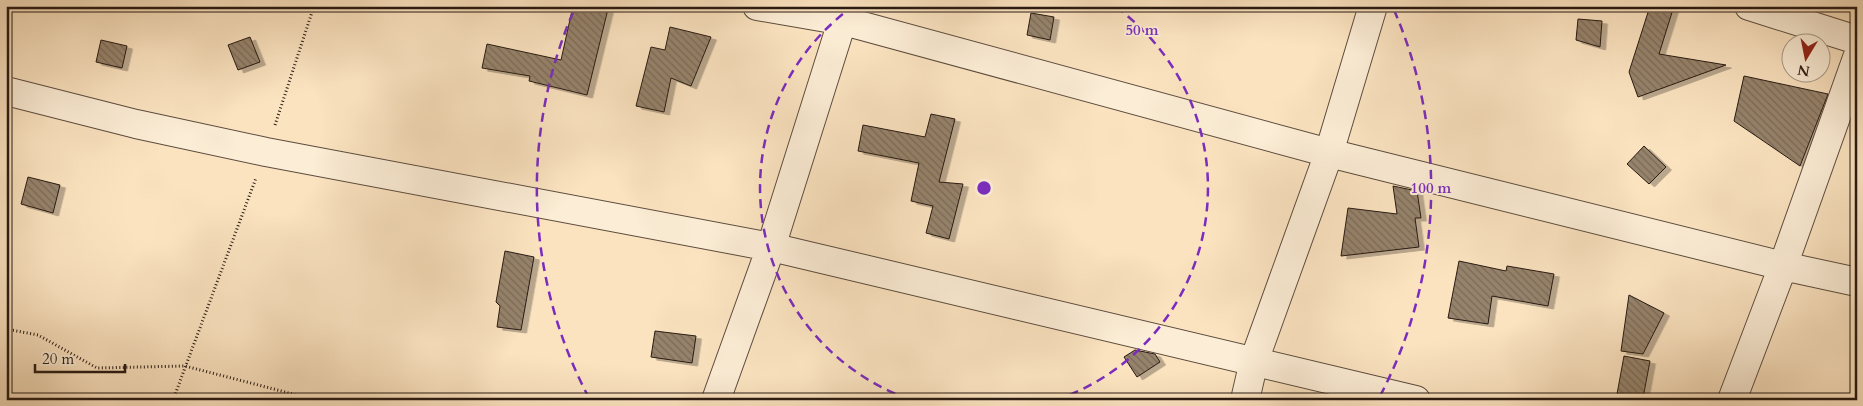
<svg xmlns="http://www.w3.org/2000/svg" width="1863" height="406" font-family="Cardo,serif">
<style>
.building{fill:url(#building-back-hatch);stroke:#281a12;filter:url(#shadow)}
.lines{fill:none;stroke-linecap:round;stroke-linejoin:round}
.street-casing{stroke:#5d4c3e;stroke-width:30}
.path{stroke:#281a12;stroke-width:3;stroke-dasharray:1 2.5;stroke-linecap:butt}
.street{stroke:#fcedd6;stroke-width:28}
.ring{fill:none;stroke:#7b2cbf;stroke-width:2.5;stroke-dasharray:9 6}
.centre{fill:#7b2cbf;stroke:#fcedd6;stroke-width:2.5}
.ring-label{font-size:15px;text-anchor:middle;font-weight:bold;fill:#7b2cbf;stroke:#fcedd6;stroke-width:4;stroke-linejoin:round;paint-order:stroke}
</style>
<defs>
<pattern id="building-back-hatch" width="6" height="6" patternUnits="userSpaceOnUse" patternTransform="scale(1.25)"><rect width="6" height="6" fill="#96836c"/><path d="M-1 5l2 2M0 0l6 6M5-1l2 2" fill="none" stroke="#7a6a57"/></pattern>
<filter id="shadow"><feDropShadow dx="5.5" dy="3" stdDeviation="0" flood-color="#0004"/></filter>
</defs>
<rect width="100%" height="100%" fill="#fbe3c0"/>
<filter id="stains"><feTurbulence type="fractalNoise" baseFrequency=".004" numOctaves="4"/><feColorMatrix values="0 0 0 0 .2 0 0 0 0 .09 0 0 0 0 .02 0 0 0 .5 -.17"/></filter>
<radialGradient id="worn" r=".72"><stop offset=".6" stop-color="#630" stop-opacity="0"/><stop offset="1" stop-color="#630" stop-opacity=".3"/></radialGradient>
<path class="building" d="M 573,6 L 608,9 L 587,95 L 529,81 L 530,76 L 482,68 L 487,44 L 561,60 Z
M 1650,6 L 1674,6 L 1659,54 L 1726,65 L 1638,97 L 1629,72 Z
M 1031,13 L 1054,17 L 1050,40 L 1027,35 Z
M 1578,19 L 1602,21 L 1600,47 L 1576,40 Z
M 670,27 L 711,37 L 691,86 L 671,78 L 664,112 L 636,106 L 651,47 L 665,50 Z
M 250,37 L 260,62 L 238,70 L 228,45 Z
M 101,40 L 127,46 L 122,68 L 96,62 Z
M 1744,76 L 1828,94 L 1800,166 L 1734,121 Z
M 931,114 L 955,119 L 939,182 L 963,184 L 949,239 L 926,233 L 933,206 L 911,201 L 919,163 L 858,151 L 863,125 L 925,137 Z
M 1644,146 L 1666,167 L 1649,184 L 1627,164 Z
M 28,177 L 60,185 L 53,213 L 21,204 Z
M 1393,186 L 1417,191 L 1421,218 L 1415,218 L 1419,247 L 1341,256 L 1348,208 L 1397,214 Z
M 505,251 L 534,257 L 521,330 L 497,327 L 500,306 L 496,302 Z
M 1459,261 L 1506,271 L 1507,266 L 1554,274 L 1548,306 L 1492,296 L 1488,324 L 1448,318 Z
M 1629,295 L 1664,313 L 1643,354 L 1621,351 Z
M 655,331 L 696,336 L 692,363 L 651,357 Z
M 1135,350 L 1155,354 L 1160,362 L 1137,377 L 1124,357 Z
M 1624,356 L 1650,361 L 1643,398 L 1617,394 Z"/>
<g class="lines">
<defs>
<path id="street" d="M 757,6 L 844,21 L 1329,153 L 1783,266 L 1857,282
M 1749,6 L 1857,40
M 6,91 L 136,124 L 266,152 L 771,247 L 1416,400
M 716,400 L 771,247 L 847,6
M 1245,400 L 1254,361 L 1329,153 L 1373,6
M 1732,400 L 1783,266 L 1857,58"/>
</defs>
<use href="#street" class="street-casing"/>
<path class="path" d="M 275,125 L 314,6
M 6,329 L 38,335 L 97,368 L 185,366 L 316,400
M 173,400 L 256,178"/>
<use href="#street" class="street"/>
</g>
<g class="ring">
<path d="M909 399A224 224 0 0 1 852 7M1116 7A224 224 0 0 1 1059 399"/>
<path d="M589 398A447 447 0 0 1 574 10M1394 10A447 447 0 0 1 1379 398"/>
</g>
<circle cx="984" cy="188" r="8" class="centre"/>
<g class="ring-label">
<text x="1142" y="35">50 m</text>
<text x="1431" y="193">100 m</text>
</g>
<rect width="1863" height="406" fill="none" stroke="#fbe3c0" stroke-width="25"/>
<rect x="8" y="8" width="1848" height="391" fill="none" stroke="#281a12" stroke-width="2.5"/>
<rect x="12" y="12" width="1838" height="381" fill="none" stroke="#281a12"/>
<g transform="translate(1806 58) rotate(190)"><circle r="24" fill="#fcedd6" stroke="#a79988"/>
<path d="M0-4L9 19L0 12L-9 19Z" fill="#8f2418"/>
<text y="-8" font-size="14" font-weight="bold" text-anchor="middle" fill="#281a12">N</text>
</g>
<path d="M35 364v8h90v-8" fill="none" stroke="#281a12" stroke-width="2.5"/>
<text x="42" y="364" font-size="15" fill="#281a12" stroke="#fcedd6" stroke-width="4" paint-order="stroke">20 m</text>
<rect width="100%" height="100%" filter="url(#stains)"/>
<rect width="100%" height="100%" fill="url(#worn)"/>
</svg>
